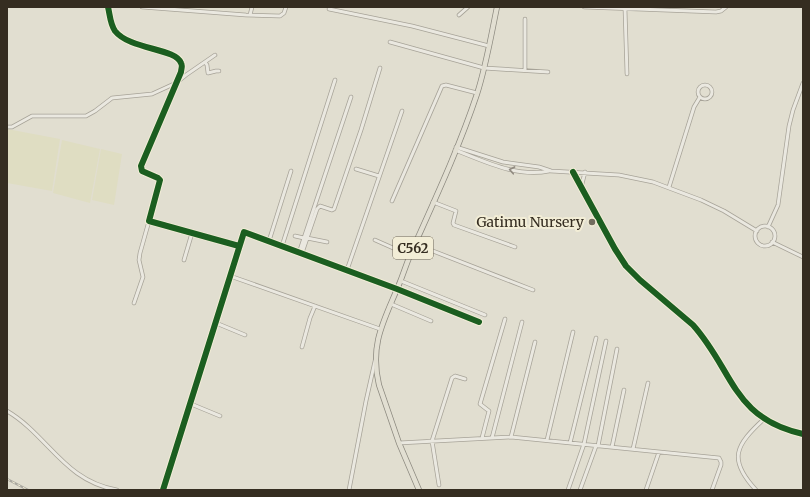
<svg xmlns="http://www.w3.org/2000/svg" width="810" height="497" font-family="Merriweather,serif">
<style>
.farmland{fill:#dfddc2}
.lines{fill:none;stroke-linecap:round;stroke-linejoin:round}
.street-casing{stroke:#a7a398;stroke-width:4.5}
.primary-casing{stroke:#8c897f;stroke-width:6}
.street{stroke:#eae8e0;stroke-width:3}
.primary{stroke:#e2dfd2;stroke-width:4.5}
.rail-casing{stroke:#aaa8a0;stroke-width:2.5}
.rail{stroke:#f2edd6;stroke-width:1;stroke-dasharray:3;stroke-linecap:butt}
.cycleway-casing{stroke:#f2edd6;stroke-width:8}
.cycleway{stroke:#1b5e20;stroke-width:6}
.oneway{stroke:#908a80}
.poi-dot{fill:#716b5e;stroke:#f2edd6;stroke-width:1.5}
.labels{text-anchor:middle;stroke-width:4;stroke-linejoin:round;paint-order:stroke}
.shield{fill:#f2edd6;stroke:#6e6757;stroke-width:1}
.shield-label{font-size:13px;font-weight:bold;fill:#352d21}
.poi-label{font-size:14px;fill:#352d21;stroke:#f2edd6;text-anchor:end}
</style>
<rect width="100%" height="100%" fill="#e1ded0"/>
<path class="farmland" d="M 7,129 L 60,139 L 52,191 L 7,183 Z
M 62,140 L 100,149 L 90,203 L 53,193 Z
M 101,149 L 122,154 L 114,205 L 92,200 Z"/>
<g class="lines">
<defs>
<path id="street" d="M 108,7 C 110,15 110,24 115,31 C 130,50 176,48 181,63 C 183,66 181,69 181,72 L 141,166 L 142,171 L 158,178 L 160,180 L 149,221 L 239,246
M 142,7 L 246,15 L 280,16 L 284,13 L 286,7
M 584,7 L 716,12 L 721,11 L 726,7
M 329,9 L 412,26 L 489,46
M 625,9 L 627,74
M 250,15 L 252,7
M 459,15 L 468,7
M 390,42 L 484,68 L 548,72
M 205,62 L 207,65 L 208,73 L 216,71 L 219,71
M 525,70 L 525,19
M698 92a7 7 0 1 1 14 0a7 7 0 1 1-14 0Z
M 7,127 L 12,127 L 32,116 L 86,116 L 95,111 L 112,98 L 152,94 L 176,83 L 186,75 L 215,55
M 456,147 L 503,162 L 539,167 L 551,171 L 619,175 L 653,182 L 701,200 L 724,211 L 757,231
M 455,150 C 484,161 517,178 549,171
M 356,169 L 379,176
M 573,172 L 615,249 L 626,266 L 640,280 L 693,325 C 734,371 732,418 803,434
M 669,187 L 694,107 L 700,97
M 581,188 L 585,172
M 392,201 L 442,86 L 446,85 L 477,93
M 433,202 L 456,211 L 453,223 L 454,225 L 515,247
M755 236a10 10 0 1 1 20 0a10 10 0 1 1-20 0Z
M 768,227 L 778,205 L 789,126 L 793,110 L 803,83
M 295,236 L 304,238
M 307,238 L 327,242
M 375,240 L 409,255
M 269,241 L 291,171
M 772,242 L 803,257
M 415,244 L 533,290
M 282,246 L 335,80
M 299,253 L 351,97
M 302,253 L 317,209 L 320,206 L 332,210 L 334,209 L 361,130 L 380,68
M 184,260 L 192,233
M 347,270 L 402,111
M 230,276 L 380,329
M 401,281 L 485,315
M 134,303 L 143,277 L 139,260 L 140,253 L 149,221
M 391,304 L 431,321
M 216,323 L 245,335
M 302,347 L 310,318 L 315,306
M 191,404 L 220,416
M 7,411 C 48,435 64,481 117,490
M 511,437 L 535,342
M 482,438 L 489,411 L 480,404 L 505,319
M 492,438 L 522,322
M 547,440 L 573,332
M 399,443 L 511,437 L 719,458 L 721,462 L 721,465 L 712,490
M 570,443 L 596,338
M 598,446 L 617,349
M 612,447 L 624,390
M 633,449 L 648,383
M 439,485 L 432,441 L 452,378 L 455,376 L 465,379
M 163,490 L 244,232 L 397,289 L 479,322
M 349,490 L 366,401 L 375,361
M 568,490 L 584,444 L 606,341
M 580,490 L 596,446
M 646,490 L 659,452
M 756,490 C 727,459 736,445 764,419"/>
<path id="primary" d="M 419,490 L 399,443 L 379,385 C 369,343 385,319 400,282 C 405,269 409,256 415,244 C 437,195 460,145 477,94 C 486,66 491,36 497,7"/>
</defs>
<use href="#street" class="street-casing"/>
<use href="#primary" class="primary-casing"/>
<use href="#street" class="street"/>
<use href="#primary" class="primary"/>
<defs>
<path id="rail" d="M 7,479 L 28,490"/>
</defs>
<use href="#rail" class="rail-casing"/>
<use href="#rail" class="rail"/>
<defs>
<path id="cycleway" d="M 108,7 C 110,15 110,24 115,31 C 130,50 176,48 181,63 C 183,66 181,69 181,72 L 141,166 L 142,171 L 158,178 L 160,180 L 149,221 L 239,246
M 573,172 L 615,249 L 626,266 L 640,280 L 693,325 C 734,371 732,418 803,434
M 163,490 L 244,232 L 397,289 L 479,322"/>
</defs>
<use href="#cycleway" class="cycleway-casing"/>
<use href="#cycleway" class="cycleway"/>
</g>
<defs><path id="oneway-chevron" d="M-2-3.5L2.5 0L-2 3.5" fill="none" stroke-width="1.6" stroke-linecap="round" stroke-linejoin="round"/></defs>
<use class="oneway" href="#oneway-chevron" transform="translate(512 170) rotate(-169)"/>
<circle class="poi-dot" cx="592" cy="222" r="4"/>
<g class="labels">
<rect class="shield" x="393" y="237" width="40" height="22" rx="3"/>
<g class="shield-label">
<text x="413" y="253">C562</text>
</g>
<g class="poi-label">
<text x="584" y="227">Gatimu Nursery</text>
</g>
</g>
<rect width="810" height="497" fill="none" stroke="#352d21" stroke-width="16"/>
</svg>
